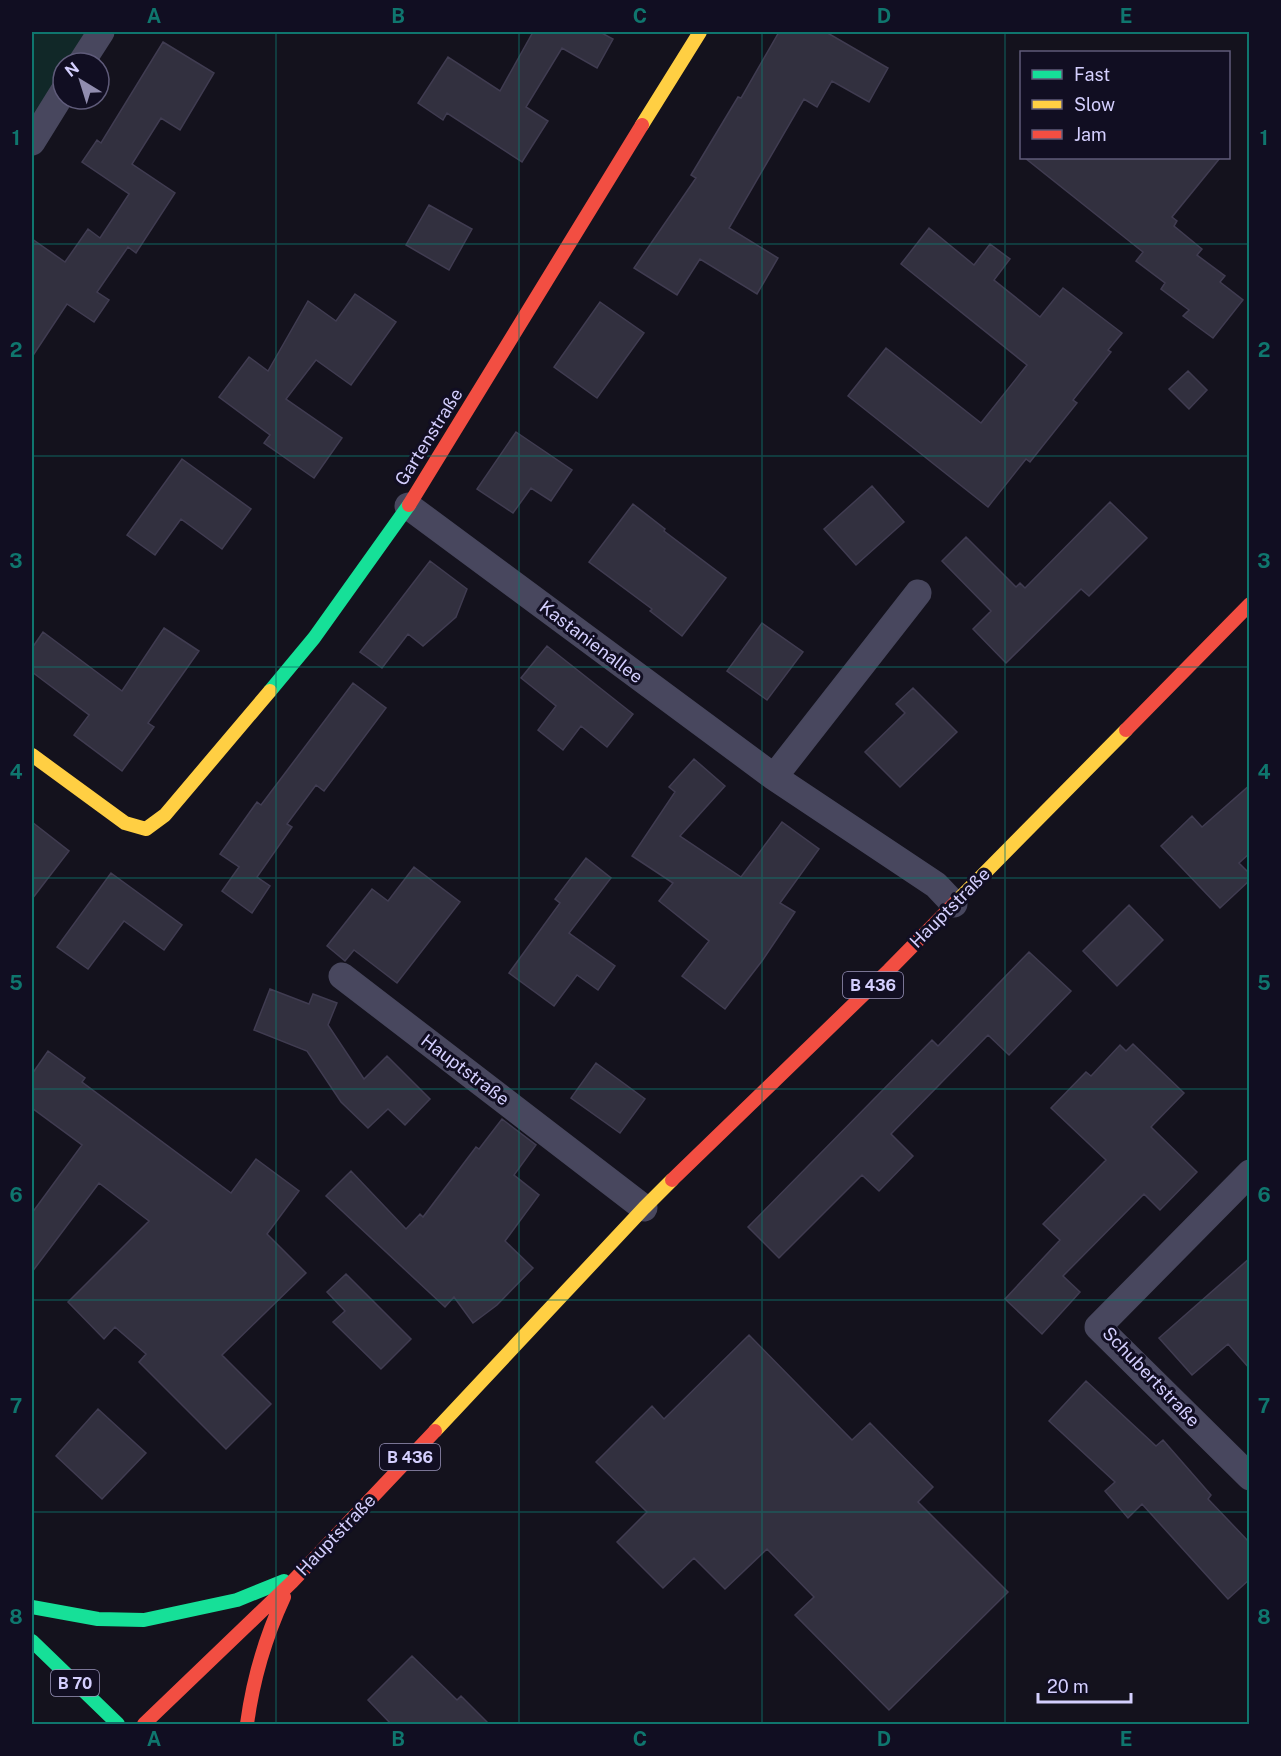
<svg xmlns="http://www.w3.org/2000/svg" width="1281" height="1756" font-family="'Public Sans',sans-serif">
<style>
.green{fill:#112828}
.building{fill:#32303f;stroke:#403c51;stroke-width:1.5}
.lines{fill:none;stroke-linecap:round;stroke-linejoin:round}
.street{stroke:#48475e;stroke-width:27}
.fast{stroke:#16e098;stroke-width:14}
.slow{stroke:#ffcf43;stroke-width:14}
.jam{stroke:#f24e42;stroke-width:14}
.grid{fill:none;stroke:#0f766e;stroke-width:1.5;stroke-opacity:0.55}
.labels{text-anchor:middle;stroke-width:6;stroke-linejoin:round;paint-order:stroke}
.shield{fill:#110e22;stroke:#9a95bc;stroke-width:1.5}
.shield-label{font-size:16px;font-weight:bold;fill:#d4cffe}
.street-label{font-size:18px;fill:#d4cffe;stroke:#110e22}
.neatline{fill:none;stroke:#0f766e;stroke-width:2}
.grid-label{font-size:20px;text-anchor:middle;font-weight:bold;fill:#0f766e}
</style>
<rect width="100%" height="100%" fill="#14121d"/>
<path class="green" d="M 32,32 L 93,32 L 73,63 L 63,63 L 63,79 L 32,129 Z"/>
<path class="building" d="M 533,32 L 600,32 L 613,39 L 597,68 L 562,48 L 526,107 L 548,121 L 522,162 L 447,113 L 443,120 L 418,103 L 448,57 L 500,91 Z
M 779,32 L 826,32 L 888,68 L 869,102 L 832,81 L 817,107 L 804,99 L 729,228 L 778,258 L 757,294 L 700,259 L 677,295 L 634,268 L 696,178 L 691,175 L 738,97 L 741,98 Z
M 163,42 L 214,73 L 180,130 L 161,118 L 132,164 L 175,193 L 136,253 L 128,247 L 97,292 L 109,300 L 94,322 L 67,304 L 32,357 L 32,239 L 65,262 L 88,229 L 100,238 L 129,194 L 82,162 L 97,140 L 101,143 Z
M 1025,158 L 1220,158 L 1172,217 L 1177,221 L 1174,226 L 1202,249 L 1197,255 L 1225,276 L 1220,282 L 1243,300 L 1213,338 L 1183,316 L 1189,310 L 1161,289 L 1165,283 L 1136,261 L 1143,252 Z
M 429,205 L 472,229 L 449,270 L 406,245 Z
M 929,228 L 974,265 L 990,244 L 1010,259 L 994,280 L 1040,317 L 1063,288 L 1122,333 L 1108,350 L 1111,352 L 1073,400 L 1077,403 L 1030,462 L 1026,459 L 988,507 L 848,396 L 886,348 L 981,423 L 1027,365 L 901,264 Z
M 355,294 L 396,322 L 351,385 L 316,360 L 286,399 L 342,438 L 314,478 L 264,443 L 270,435 L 219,397 L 249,357 L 268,371 L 308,301 L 336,321 Z
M 600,302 L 644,333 L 597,398 L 554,367 Z
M 1188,371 L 1207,390 L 1189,409 L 1169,389 Z
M 516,432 L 572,470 L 551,501 L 531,488 L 513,513 L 477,489 Z
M 182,459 L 251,509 L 222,549 L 181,519 L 155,555 L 127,535 Z
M 872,486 L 904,522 L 856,565 L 824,529 Z
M 1110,502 L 1147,538 L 1089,596 L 1081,589 L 1006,663 L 973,629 L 991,611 L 942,561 L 966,537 L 1016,587 L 1020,583 L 1025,588 Z
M 633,504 L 665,529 L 664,531 L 726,578 L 682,636 L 650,611 L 652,609 L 589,562 Z
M 430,561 L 467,589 L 456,617 L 423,646 L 408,634 L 382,668 L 360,652 Z
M 762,623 L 803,652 L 767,700 L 727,671 Z
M 164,628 L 199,651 L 148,723 L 154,727 L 122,771 L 74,735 L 89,715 L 32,672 L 32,648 L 43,632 L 122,691 Z
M 547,646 L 633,714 L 607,747 L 581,726 L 563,750 L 538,730 L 556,706 L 521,678 Z
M 353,683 L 386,708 L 324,791 L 316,785 L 287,824 L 292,827 L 257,877 L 270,886 L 252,913 L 222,891 L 239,867 L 220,854 L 257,802 L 261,805 Z
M 913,688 L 957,732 L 900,787 L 865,752 L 905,713 L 896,704 Z
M 694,759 L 725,786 L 680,836 L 741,877 L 782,822 L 819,849 L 780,903 L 795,912 L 762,961 L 725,1009 L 682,976 L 709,941 L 659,901 L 673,883 L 632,856 L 675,792 L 669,787 Z
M 1250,785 L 1250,853 L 1239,863 L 1250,874 L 1250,880 L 1220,908 L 1161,846 L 1192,816 L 1202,827 Z
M 32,822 L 69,851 L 32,899 Z
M 586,858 L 611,878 L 569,933 L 615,966 L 598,990 L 577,975 L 554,1006 L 509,973 L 560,903 L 555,899 Z
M 414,867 L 460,902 L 397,983 L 354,950 L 345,961 L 327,946 L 372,889 L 388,901 Z
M 111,873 L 182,925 L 164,950 L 124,921 L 88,969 L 57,947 Z
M 1129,905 L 1163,940 L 1117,986 L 1083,951 Z
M 1029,952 L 1071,991 L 1009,1055 L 988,1035 L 891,1134 L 913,1156 L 879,1191 L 862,1175 L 779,1258 L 748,1227 L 932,1040 L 938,1046 Z
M 270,989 L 309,1004 L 313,994 L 337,1003 L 328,1025 L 364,1079 L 387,1056 L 430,1099 L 405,1125 L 388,1109 L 368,1128 L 341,1102 L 307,1051 L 254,1030 Z
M 1133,1044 L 1184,1093 L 1151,1127 L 1197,1172 L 1160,1210 L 1144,1194 L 1063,1276 L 1080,1292 L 1042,1334 L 1005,1299 L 1060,1240 L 1043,1224 L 1106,1160 L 1051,1108 L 1086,1072 L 1091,1076 L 1120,1045 L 1126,1051 Z
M 48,1051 L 85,1078 L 82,1082 L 231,1193 L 256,1159 L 299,1191 L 267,1234 L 306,1273 L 222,1355 L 271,1404 L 226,1449 L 139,1362 L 146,1354 L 115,1327 L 104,1339 L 68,1302 L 149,1221 L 99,1183 L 32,1272 L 32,1213 L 82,1145 L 32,1108 L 32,1074 Z
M 596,1063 L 645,1099 L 620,1133 L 571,1098 Z
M 502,1119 L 536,1145 L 514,1175 L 539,1195 L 505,1241 L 533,1268 L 497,1305 L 473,1323 L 454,1297 L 445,1307 L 326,1196 L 351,1171 L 406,1229 L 420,1214 L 423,1217 L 476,1147 L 479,1149 Z
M 1250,1258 L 1250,1369 L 1228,1344 L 1192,1375 L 1159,1338 Z
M 346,1274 L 411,1339 L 381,1369 L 333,1322 L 345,1311 L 327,1292 Z
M 749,1335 L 852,1440 L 870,1423 L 933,1487 L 918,1502 L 1008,1592 L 889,1710 L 795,1615 L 814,1597 L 767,1549 L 725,1589 L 694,1558 L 663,1588 L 617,1542 L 647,1512 L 596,1462 L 652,1406 L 664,1419 Z
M 1086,1381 L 1156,1446 L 1163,1440 L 1211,1495 L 1208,1499 L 1250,1543 L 1250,1579 L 1228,1599 L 1142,1504 L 1128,1518 L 1105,1491 L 1115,1482 L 1049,1421 Z
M 98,1409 L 146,1453 L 102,1499 L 56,1456 Z
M 412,1656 L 457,1700 L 461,1696 L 490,1725 L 392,1725 L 368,1700 Z"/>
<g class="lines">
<path class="street" d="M 81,63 L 101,32
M 32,142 L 63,92
M 408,506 L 774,777 L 936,885 L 954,904
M 774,777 L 918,593
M 342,976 L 644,1208
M 1250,1173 L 1098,1327 L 1250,1477"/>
<path class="fast" d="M 270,691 L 314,638 L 409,505
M 32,1607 L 98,1619 L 144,1620 L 237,1600 L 284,1581
M 32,1641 L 118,1724"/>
<path class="slow" d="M 642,125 L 700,32
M 32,755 L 125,823 L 146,829 L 165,815 L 270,691
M 956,902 L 1126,730
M 435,1431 L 644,1208 L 672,1180"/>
<path class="jam" d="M 409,505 L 642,125
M 1126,730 L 1250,604
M 672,1180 L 889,970 L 956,902
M 144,1724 L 292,1582 L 435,1431
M 247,1724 C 253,1679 265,1638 284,1597"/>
</g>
<path class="grid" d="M 276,32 L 276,1724M 519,32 L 519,1724M 762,32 L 762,1724M 1005,32 L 1005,1724M 32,244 L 1250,244M 32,456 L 1250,456M 32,667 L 1250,667M 32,878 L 1250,878M 32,1089 L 1250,1089M 32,1300 L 1250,1300M 32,1512 L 1250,1512"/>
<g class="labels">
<g class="shield">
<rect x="843" y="972" width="60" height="26" rx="4.5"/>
<rect x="380" y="1444" width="60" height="26" rx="4.5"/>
<rect x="51" y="1670" width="48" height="26" rx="4.5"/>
</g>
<g class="shield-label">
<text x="873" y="991">B 436</text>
<text x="410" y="1463">B 436</text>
<text x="75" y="1689">B 70</text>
</g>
<g class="street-label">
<text transform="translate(429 437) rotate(-58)" y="6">Gartenstraße</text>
<text transform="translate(591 642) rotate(37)" y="6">Kastanienallee</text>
<text transform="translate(950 908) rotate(-45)" y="6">Hauptstraße</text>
<text transform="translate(465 1070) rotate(37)" y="6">Hauptstraße</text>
<text transform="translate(1151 1377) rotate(46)" y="6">Schubertstraße</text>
<text transform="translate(336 1535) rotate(-46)" y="6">Hauptstraße</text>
</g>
</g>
<rect width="1281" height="1756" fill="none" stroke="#110e22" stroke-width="66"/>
<rect x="1020" y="51" width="210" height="108" fill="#110e22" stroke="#5f5b7a" stroke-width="1.5"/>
<rect x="1032" y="70" width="30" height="9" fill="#16e098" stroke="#5f5b7a" stroke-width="1.5"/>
<text x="1074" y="81" font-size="18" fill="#d4cffe">Fast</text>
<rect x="1032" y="100" width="30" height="9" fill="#ffcf43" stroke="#5f5b7a" stroke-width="1.5"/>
<text x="1074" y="111" font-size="18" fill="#d4cffe">Slow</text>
<rect x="1032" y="130" width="30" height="9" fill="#f24e42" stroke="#5f5b7a" stroke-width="1.5"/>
<text x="1074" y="141" font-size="18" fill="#d4cffe">Jam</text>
<g transform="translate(81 81) rotate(322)"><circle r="28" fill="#110e22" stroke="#5f5b7a" stroke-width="1.5"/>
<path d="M0-4.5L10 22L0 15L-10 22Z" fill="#918daf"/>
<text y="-9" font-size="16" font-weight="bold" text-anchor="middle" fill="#d4cffe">N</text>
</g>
<path d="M1038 1693v9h93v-9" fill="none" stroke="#d4cffe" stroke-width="3"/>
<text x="1047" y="1693" font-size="18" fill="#d4cffe" stroke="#110e22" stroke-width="4.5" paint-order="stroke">20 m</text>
<rect x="33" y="33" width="1215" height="1690" class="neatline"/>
<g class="grid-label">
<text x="154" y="23">A</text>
<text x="398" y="23">B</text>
<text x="640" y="23">C</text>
<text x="884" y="23">D</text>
<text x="1126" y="23">E</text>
<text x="16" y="145">1</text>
<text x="1264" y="145">1</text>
<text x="16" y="357">2</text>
<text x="1264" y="357">2</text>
<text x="16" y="568">3</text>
<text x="1264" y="568">3</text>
<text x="16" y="779">4</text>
<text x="1264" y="779">4</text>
<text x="16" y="990">5</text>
<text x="1264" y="990">5</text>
<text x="16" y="1202">6</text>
<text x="1264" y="1202">6</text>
<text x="16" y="1413">7</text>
<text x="1264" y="1413">7</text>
<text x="16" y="1624">8</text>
<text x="1264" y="1624">8</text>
<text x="154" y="1746">A</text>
<text x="398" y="1746">B</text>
<text x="640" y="1746">C</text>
<text x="884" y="1746">D</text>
<text x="1126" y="1746">E</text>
</g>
</svg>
